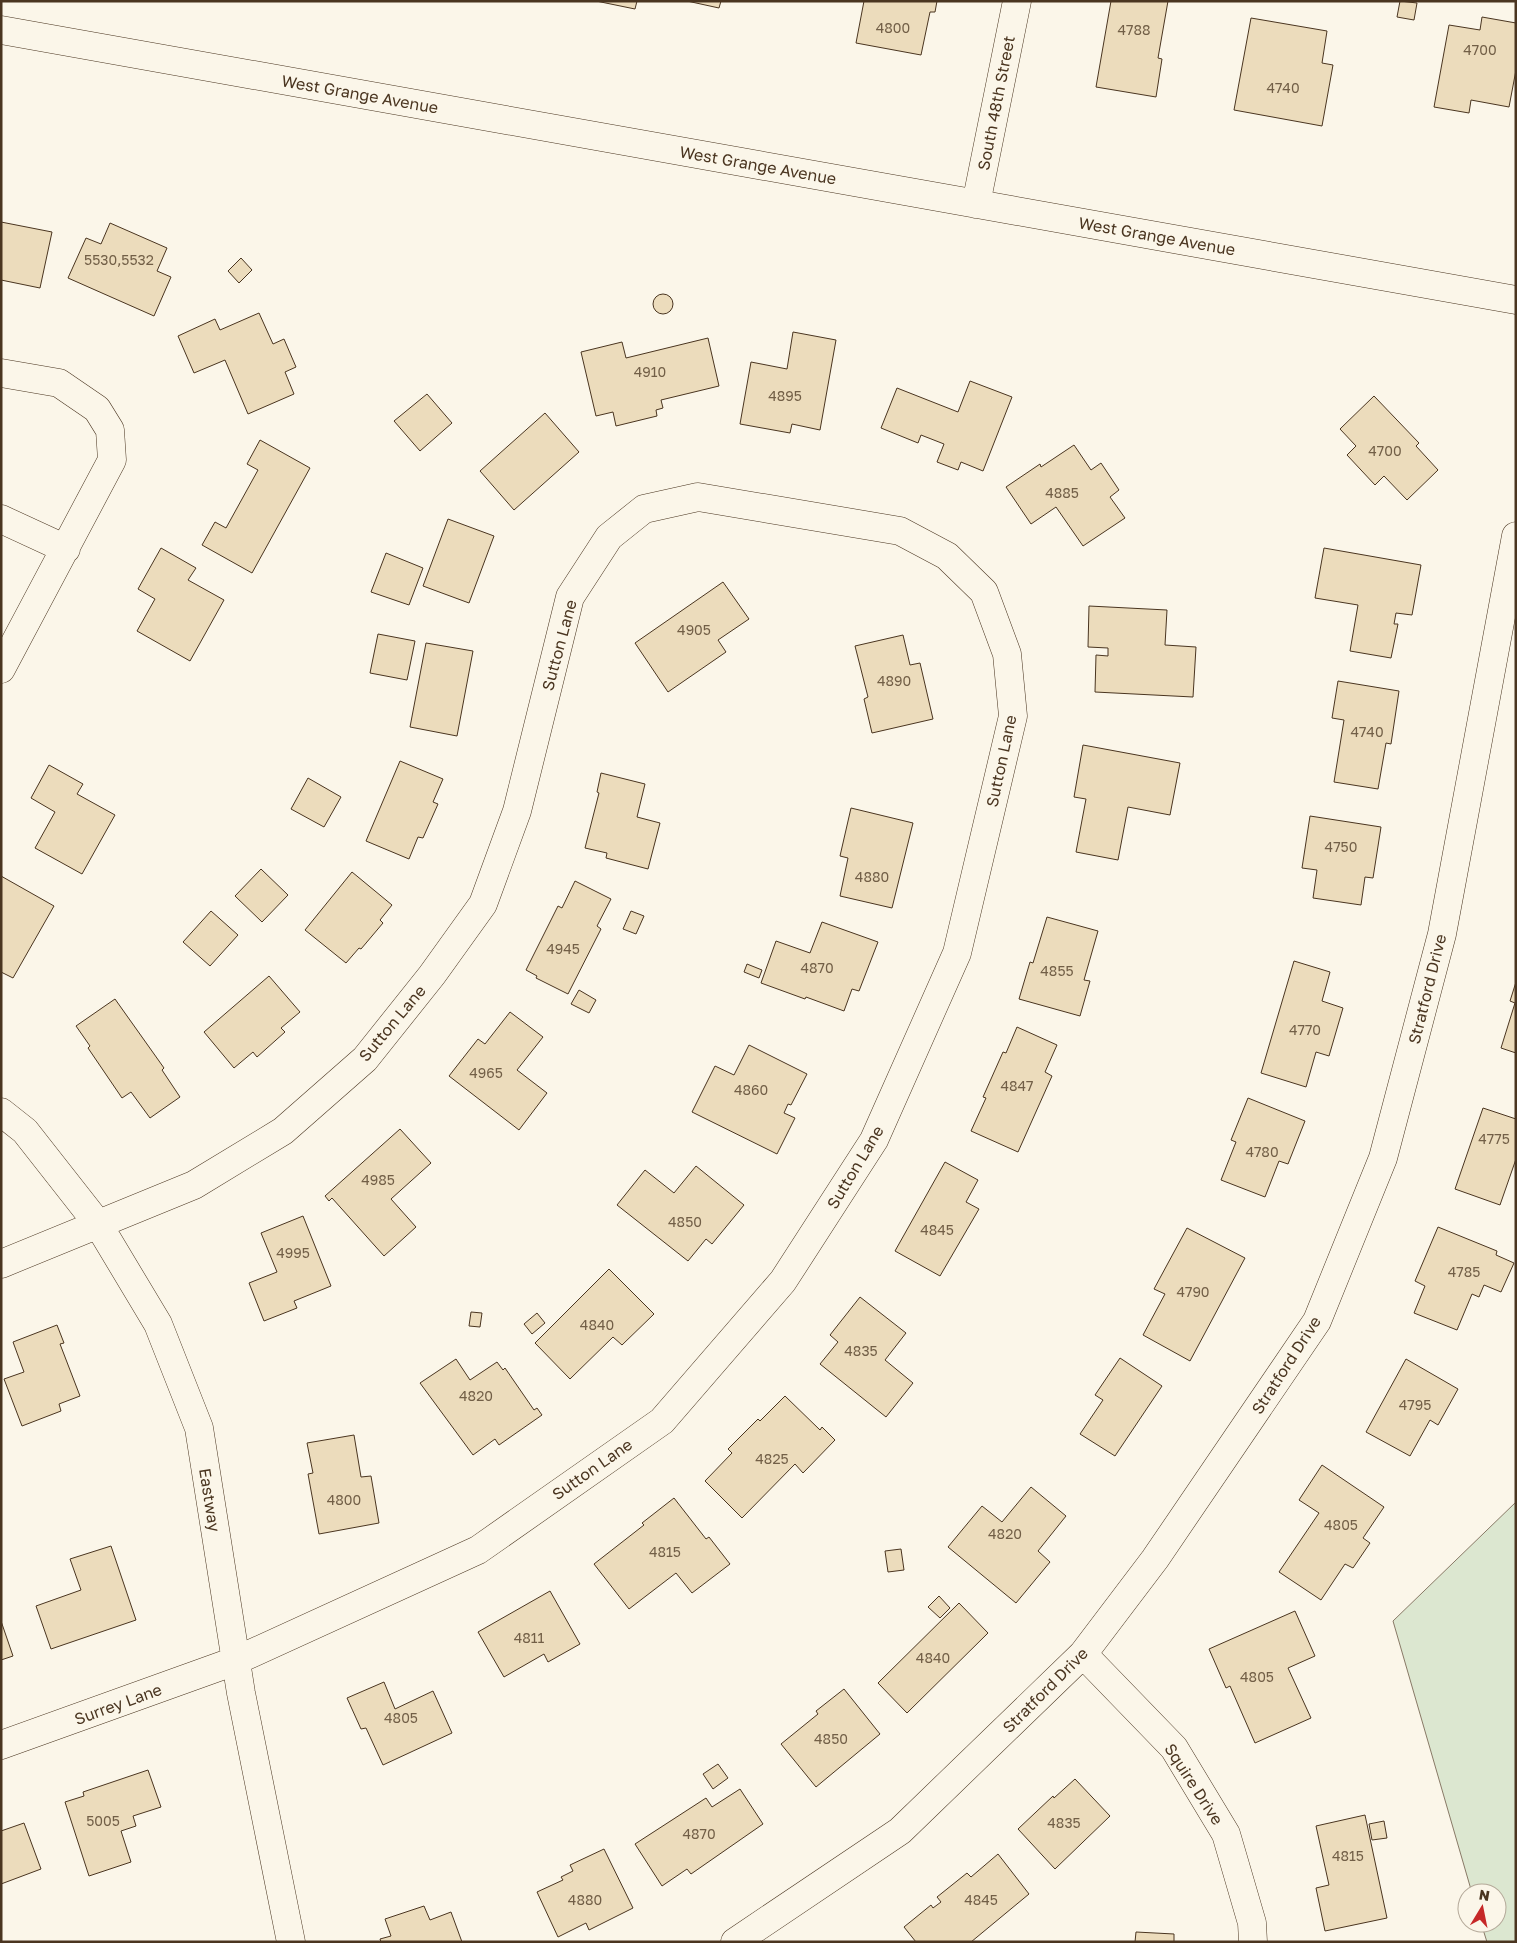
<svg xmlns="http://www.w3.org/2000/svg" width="1517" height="1943" font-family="'Golos Text',sans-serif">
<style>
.green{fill:#dce7d0;stroke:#887966}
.building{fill:#ecdcbc;stroke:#4a3520}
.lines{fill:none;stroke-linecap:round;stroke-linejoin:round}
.minor-casing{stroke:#4a3520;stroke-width:29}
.minor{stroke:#fbf6e9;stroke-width:28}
.labels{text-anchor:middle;stroke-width:4;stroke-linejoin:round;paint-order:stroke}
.number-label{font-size:14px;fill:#725f47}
.street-label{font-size:16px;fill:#4a3520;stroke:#fbf6e9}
</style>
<rect width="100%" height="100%" fill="#fbf6e9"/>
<path class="green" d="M 1516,1502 L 1516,1942 L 1487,1942 L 1481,1923 L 1497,1923 L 1497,1893 L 1472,1893 L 1393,1621 Z"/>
<path class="building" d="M 596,1 L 637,1 L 635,9 Z
M 687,1 L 721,1 L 719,8 Z
M 864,1 L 937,1 L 935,12 L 930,12 L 921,55 L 856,43 Z
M 1111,1 L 1168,1 L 1158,58 L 1162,59 L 1156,97 L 1096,87 Z
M 1400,1 L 1417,3 L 1414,20 L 1397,17 Z
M 1482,17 L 1516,23 L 1516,70 L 1509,107 L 1471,100 L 1469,113 L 1434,107 L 1449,25 L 1480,30 Z
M 1251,18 L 1327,31 L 1322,63 L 1333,65 L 1322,126 L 1234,110 Z
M 1,222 L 52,232 L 40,288 L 1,280 Z
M 110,223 L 167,248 L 157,271 L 171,277 L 154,316 L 68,278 L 86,238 L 101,244 Z
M 241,258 L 252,270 L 239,283 L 228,271 Z
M653 304a10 10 0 1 1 20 0a10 10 0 1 1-20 0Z
M 259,313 L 273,344 L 284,339 L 296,367 L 285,372 L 294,394 L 248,414 L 225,360 L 194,373 L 178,336 L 215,319 L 220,330 Z
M 793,332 L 836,340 L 820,430 L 792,424 L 790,433 L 740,424 L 751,362 L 787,369 Z
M 708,338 L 719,386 L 661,400 L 663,408 L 656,410 L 657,416 L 616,426 L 613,412 L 596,416 L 581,352 L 622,342 L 626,358 Z
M 970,381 L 1012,397 L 983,471 L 961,462 L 958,470 L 937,462 L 944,444 L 921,435 L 918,443 L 881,428 L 897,388 L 958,412 Z
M 427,394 L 452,423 L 420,451 L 394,421 Z
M 1374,396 L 1419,443 L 1416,446 L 1438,470 L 1407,500 L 1384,476 L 1375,485 L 1347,455 L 1356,446 L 1340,429 Z
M 545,413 L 579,452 L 514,510 L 480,471 Z
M 260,440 L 310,468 L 252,573 L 202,545 L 215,522 L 226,528 L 258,470 L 247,464 Z
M 1074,445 L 1091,470 L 1101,463 L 1119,490 L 1110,497 L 1125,518 L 1083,546 L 1056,507 L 1031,524 L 1006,487 L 1040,464 L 1041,467 Z
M 448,519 L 494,536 L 469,603 L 423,586 Z
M 161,548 L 196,568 L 188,580 L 224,600 L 190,661 L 137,631 L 155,599 L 138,589 Z
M 1324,548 L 1421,565 L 1412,615 L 1396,613 L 1394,624 L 1398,624 L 1391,658 L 1350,651 L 1358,605 L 1315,598 Z
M 386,553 L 423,568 L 409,605 L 371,592 Z
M 723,582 L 749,619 L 718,640 L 726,652 L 668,692 L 635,643 Z
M 1089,606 L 1167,610 L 1165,645 L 1196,647 L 1193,697 L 1095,692 L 1096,655 L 1108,656 L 1108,648 L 1088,647 Z
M 378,634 L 415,641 L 407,680 L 370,673 Z
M 903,635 L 910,665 L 920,663 L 933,719 L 872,733 L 864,699 L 868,697 L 855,646 Z
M 426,643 L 473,651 L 457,736 L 410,727 Z
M 1338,681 L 1399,691 L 1391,744 L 1386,743 L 1378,789 L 1334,782 L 1344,720 L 1332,718 Z
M 1083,745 L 1180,763 L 1170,815 L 1128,807 L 1118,860 L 1076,852 L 1086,799 L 1074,797 Z
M 400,761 L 443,779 L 433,802 L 438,804 L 423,838 L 418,837 L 409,859 L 366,841 Z
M 49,765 L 83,784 L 77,794 L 115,815 L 82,874 L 35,848 L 55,812 L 31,798 Z
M 601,773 L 645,784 L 637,817 L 660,823 L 648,869 L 606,858 L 607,853 L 585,848 L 599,793 L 597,792 Z
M 308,778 L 341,797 L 324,827 L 291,809 Z
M 851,808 L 913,823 L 892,908 L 840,896 L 848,858 L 840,856 Z
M 1310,816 L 1381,827 L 1373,878 L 1365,877 L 1361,905 L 1313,898 L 1317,870 L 1302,868 Z
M 261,869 L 288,895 L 262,922 L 235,896 Z
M 352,872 L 392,905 L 380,920 L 383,923 L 361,949 L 359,948 L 346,963 L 305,930 Z
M 1,876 L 54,906 L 13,978 L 1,972 Z
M 575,881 L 611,899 L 597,926 L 601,929 L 568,994 L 536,978 L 537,976 L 526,970 L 558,906 L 562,908 Z
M 211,911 L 238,935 L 210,966 L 183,942 Z
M 631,911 L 644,916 L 636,934 L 623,929 Z
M 1047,917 L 1098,931 L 1084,980 L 1090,981 L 1080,1016 L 1019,999 L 1030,962 L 1033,963 Z
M 822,922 L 878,942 L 859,991 L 852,989 L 844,1011 L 806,997 L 805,999 L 761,983 L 776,941 L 810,953 Z
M 1294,961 L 1330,972 L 1322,1001 L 1343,1008 L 1329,1056 L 1316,1052 L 1306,1087 L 1261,1073 Z
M 747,964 L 762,970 L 759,978 L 744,972 Z
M 269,976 L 300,1012 L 281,1028 L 285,1032 L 257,1057 L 253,1052 L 234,1068 L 204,1032 Z
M 1516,982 L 1516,1053 L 1501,1048 L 1515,1003 L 1510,1001 Z
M 579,990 L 596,1000 L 589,1013 L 571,1004 Z
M 115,999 L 164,1068 L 162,1070 L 180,1097 L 150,1118 L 131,1092 L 122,1098 L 88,1048 L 90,1046 L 76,1026 Z
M 510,1012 L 543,1037 L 517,1070 L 547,1093 L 519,1130 L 449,1076 L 478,1039 L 485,1044 Z
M 1017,1027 L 1057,1045 L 1045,1072 L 1052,1076 L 1018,1152 L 971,1131 L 986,1098 L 983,1097 L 1003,1052 L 1006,1053 Z
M 749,1045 L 807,1074 L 791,1105 L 788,1104 L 784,1113 L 795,1118 L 777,1154 L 692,1112 L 715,1066 L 734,1075 Z
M 1248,1098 L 1305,1121 L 1288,1164 L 1279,1161 L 1265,1197 L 1221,1180 L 1236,1142 L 1231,1140 Z
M 1483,1108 L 1516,1119 L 1516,1159 L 1500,1205 L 1455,1189 Z
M 400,1129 L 431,1163 L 391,1199 L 416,1227 L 384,1256 L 332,1198 L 329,1201 L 325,1196 Z
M 945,1162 L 978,1180 L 966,1202 L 979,1209 L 940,1276 L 895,1251 Z
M 696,1166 L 744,1205 L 712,1244 L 706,1239 L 688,1261 L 617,1205 L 645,1170 L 674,1193 Z
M 303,1216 L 331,1286 L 294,1301 L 297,1308 L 264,1321 L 249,1283 L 277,1272 L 261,1233 Z
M 1438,1227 L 1497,1251 L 1496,1255 L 1514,1263 L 1501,1292 L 1484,1285 L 1479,1297 L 1472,1294 L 1457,1330 L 1414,1313 L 1425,1286 L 1415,1281 Z
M 1187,1228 L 1245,1258 L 1190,1361 L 1143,1335 L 1165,1294 L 1154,1289 Z
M 609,1269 L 654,1314 L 622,1345 L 613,1337 L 570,1379 L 535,1343 Z
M 860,1297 L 906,1333 L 885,1360 L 913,1383 L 886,1417 L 820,1364 L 838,1342 L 830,1335 Z
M 471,1312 L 482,1313 L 480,1327 L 469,1326 Z
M 537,1313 L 545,1323 L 532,1334 L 524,1324 Z
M 57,1325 L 64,1343 L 60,1344 L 80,1396 L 59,1404 L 61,1411 L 22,1426 L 4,1379 L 24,1372 L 13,1342 Z
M 1120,1358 L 1162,1386 L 1115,1456 L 1080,1434 L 1103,1400 L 1095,1395 Z
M 456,1359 L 470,1380 L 497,1362 L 503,1370 L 505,1368 L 534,1410 L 537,1408 L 542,1415 L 499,1445 L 495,1439 L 473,1455 L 420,1383 Z
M 1406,1359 L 1458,1389 L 1438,1425 L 1430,1420 L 1410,1456 L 1366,1432 Z
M 785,1396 L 820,1430 L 822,1427 L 835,1440 L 803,1473 L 795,1464 L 742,1518 L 705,1481 L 732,1453 L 728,1449 L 758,1419 L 760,1421 Z
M 354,1435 L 361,1477 L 371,1476 L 379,1523 L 319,1534 L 308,1474 L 313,1473 L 307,1443 Z
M 1322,1465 L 1384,1507 L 1363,1538 L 1370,1543 L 1353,1568 L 1345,1564 L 1321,1600 L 1279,1572 L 1319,1513 L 1299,1500 Z
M 1031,1487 L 1066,1516 L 1038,1551 L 1050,1562 L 1016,1603 L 948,1547 L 982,1506 L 1002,1522 Z
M 674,1498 L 706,1539 L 709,1537 L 730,1564 L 692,1593 L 676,1573 L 629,1609 L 594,1564 L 644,1525 L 642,1523 Z
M 111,1546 L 136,1620 L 51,1649 L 36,1606 L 81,1590 L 70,1559 Z
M 901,1549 L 904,1570 L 888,1572 L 885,1551 Z
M 550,1591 L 580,1644 L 548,1662 L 544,1654 L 504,1677 L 478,1632 Z
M 939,1596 L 950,1608 L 940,1618 L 928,1607 Z
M 959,1603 L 988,1633 L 907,1713 L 878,1683 Z
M 1295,1611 L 1315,1656 L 1288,1668 L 1311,1718 L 1255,1743 L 1230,1686 L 1226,1688 L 1209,1649 Z
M 1,1621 L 13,1656 L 1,1660 Z
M 384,1682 L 395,1709 L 433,1691 L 452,1733 L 383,1765 L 366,1728 L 361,1729 L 347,1698 Z
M 844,1689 L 880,1734 L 816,1787 L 781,1744 L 818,1714 L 816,1711 Z
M 718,1764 L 728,1778 L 713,1789 L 703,1774 Z
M 148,1770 L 161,1807 L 133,1816 L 136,1826 L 121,1831 L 131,1862 L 89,1876 L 65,1802 L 84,1796 L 83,1792 Z
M 1075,1779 L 1110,1816 L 1055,1869 L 1018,1829 L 1053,1796 L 1054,1798 Z
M 740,1789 L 763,1824 L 691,1874 L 687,1869 L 662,1886 L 635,1844 L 706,1798 L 712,1807 Z
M 1365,1815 L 1387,1918 L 1325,1931 L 1316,1888 L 1329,1885 L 1316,1826 Z
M 1384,1821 L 1387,1838 L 1372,1840 L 1369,1824 Z
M 24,1823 L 41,1869 L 1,1884 L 1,1831 Z
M 604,1849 L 633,1908 L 589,1930 L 586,1923 L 558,1937 L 537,1892 L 563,1880 L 561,1877 L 573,1871 L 570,1865 Z
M 998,1854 L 1029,1894 L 971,1942 L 916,1942 L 904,1927 L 931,1905 L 933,1908 L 941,1902 L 937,1897 L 967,1873 L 971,1877 Z
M 424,1906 L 430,1920 L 451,1912 L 462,1942 L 381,1942 L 380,1939 L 391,1936 L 385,1919 Z
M 1136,1932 L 1174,1934 L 1174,1942 L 1135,1942 Z"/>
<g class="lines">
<defs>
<path id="minor" d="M 1,30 L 1516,300
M 976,204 L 1017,1
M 1,373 L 59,383 L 97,409 L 110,430 L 112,460 L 1,669
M 1,519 L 66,549
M 1,1112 L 25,1131 L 98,1224 L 158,1324 L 199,1428 L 241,1693 L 291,1942
M 1,1264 L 194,1185 L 283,1131 L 365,1059 L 432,975 L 483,904 L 517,811 L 570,597 L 609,537 L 644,509 L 698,497 L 900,531 L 947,556 L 984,592 L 1007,654 L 1013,716 L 957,953 L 874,1140 L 783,1281 L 662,1421 L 478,1550 L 235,1661 L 1,1745
M 1083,1654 L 1174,1748 L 1226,1834 L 1252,1923 L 1253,1942
M 735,1942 L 900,1831 L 1083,1654 L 1155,1559 L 1317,1321 L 1383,1158 L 1442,934 L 1516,536"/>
</defs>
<use href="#minor" class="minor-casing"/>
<use href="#minor" class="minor"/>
</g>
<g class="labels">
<g class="number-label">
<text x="893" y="33">4800</text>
<text x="1134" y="35">4788</text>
<text x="1480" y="55">4700</text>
<text x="1283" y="93">4740</text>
<text x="119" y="265">5530,5532</text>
<text x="650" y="377">4910</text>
<text x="785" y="401">4895</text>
<text x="1385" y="456">4700</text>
<text x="1062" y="498">4885</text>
<text x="694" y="635">4905</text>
<text x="894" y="686">4890</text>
<text x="1367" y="737">4740</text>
<text x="1341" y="852">4750</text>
<text x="872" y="882">4880</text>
<text x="563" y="954">4945</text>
<text x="817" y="973">4870</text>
<text x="1057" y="976">4855</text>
<text x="1305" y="1035">4770</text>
<text x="486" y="1078">4965</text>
<text x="1017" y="1091">4847</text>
<text x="751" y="1095">4860</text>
<text x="1494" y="1144">4775</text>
<text x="1262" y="1157">4780</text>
<text x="378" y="1185">4985</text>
<text x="685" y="1227">4850</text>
<text x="937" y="1235">4845</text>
<text x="293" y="1258">4995</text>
<text x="1464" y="1277">4785</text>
<text x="1193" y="1297">4790</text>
<text x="597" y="1330">4840</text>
<text x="861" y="1356">4835</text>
<text x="476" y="1401">4820</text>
<text x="1415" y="1410">4795</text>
<text x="772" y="1464">4825</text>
<text x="344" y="1505">4800</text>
<text x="1341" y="1530">4805</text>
<text x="1005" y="1539">4820</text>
<text x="665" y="1557">4815</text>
<text x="529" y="1643">4811</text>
<text x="933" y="1663">4840</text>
<text x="1257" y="1682">4805</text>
<text x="401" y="1723">4805</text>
<text x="831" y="1744">4850</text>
<text x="103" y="1826">5005</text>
<text x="1064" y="1828">4835</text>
<text x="699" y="1839">4870</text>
<text x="1348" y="1861">4815</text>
<text x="585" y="1905">4880</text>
<text x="981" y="1905">4845</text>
</g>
<g class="street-label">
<text transform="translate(360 94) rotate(10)" y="6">West Grange Avenue</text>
<text transform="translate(996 103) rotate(-79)" y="6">South 48th Street</text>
<text transform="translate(758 165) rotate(10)" y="6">West Grange Avenue</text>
<text transform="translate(1157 236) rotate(10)" y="6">West Grange Avenue</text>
<text transform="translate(559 645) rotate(-75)" y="6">Sutton Lane</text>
<text transform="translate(1001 761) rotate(-78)" y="6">Sutton Lane</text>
<text transform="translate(1427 989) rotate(-76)" y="6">Stratford Drive</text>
<text transform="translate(392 1023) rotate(-50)" y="6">Sutton Lane</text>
<text transform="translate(855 1167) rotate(-59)" y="6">Sutton Lane</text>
<text transform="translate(1286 1365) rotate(-57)" y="6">Stratford Drive</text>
<text transform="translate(592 1469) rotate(-35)" y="6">Sutton Lane</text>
<text transform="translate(210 1500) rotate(81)" y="6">Eastway</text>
<text transform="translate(1045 1690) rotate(-45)" y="6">Stratford Drive</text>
<text transform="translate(118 1704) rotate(-20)" y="6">Surrey Lane</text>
<text transform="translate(1194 1784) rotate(57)" y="6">Squire Drive</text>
</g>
</g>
<rect width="1517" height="1943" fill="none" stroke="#4a3520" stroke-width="5"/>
<g transform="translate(1482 1908) rotate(10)"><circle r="24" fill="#fbf6e9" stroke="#b4a999"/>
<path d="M0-4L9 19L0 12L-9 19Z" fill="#c62828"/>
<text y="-8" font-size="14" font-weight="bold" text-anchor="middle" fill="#4a3520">N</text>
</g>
</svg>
